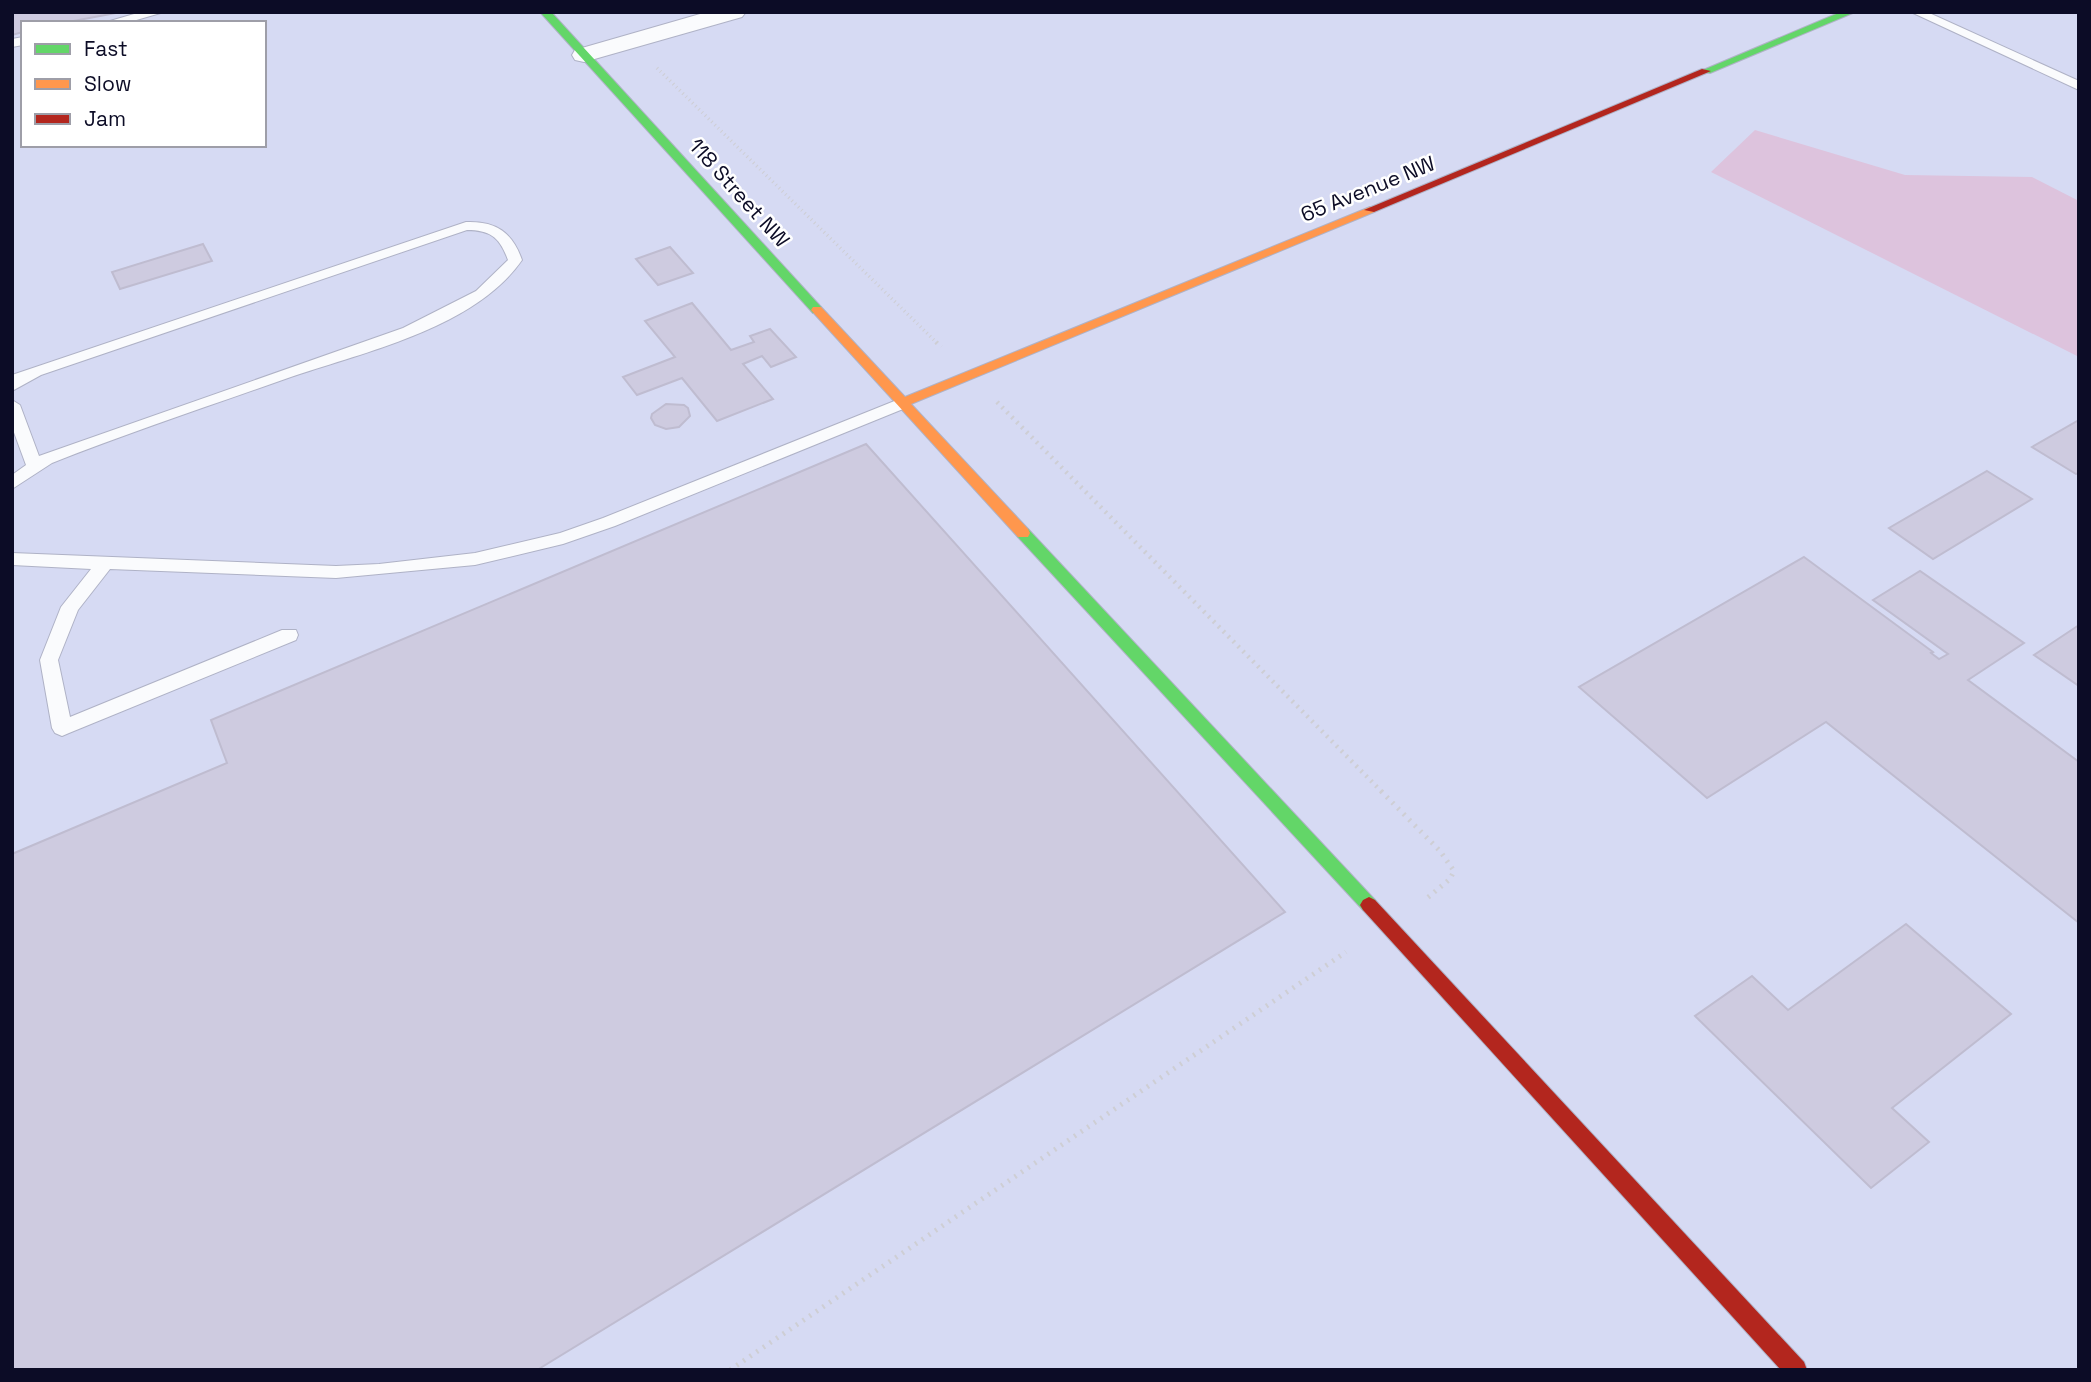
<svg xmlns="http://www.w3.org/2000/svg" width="2091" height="1382" font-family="'Space Grotesk',sans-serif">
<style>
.built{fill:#d6daf3;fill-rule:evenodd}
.green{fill:#ddc3dd}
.building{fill:#cecbe0;stroke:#bfbcd0;stroke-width:2}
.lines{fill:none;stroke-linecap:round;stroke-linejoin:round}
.lane-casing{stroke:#afb2c6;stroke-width:2}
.street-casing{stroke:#afb2c6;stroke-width:2}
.fast-casing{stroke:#afb2c6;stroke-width:2}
.slow-casing{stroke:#afb2c6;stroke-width:2}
.jam-casing{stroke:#afb2c6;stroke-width:2}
.path-far2{stroke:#ceced4;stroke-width:3.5;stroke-dasharray:1 3.5;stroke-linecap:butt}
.path-far1{stroke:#ceced4;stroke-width:4.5;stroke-dasharray:2 5;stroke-linecap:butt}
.path{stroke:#ceced4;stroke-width:5;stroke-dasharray:2 6;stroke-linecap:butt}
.lane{fill:#fafbfd;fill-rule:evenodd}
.street{fill:#fafbfd;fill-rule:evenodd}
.fast{fill:#63d668;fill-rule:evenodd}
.slow{fill:#ff974d;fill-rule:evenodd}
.jam{fill:#b3261e;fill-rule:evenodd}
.labels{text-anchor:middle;stroke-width:5;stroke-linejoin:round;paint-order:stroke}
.far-street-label{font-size:21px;fill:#0c0c26;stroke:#fff}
</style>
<rect width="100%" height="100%" fill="#dfe2f2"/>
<path class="built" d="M 12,12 L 2079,12 L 2079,1370 L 12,1370 ZM 23,23 L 264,23 L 264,145 L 23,145 Z"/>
<path class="green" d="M 1755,130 L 1905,175 L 2032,177 L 2079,201 L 2079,357 L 1711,172 Z"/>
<path class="building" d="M 12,12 L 121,12 L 63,23 L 23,23 L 23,32 L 12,35 Z
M 203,244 L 212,261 L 120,289 L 112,272 Z
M 670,247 L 693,273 L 658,285 L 636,259 Z
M 692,303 L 731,350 L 754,342 L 750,336 L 770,329 L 796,357 L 771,367 L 762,356 L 743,364 L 773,399 L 717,421 L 682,378 L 637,395 L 623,377 L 675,357 L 645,321 Z
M 666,404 L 684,405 L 688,408 L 690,416 L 679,427 L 666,429 L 655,425 L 651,418 L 652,414 Z
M 2079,420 L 2079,473 L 2076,474 L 2032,447 Z
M 866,444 L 1285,912 L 537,1370 L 12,1370 L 12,854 L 227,763 L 211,720 Z
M 1987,471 L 2032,499 L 1933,559 L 1889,528 Z
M 1804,557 L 1933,652 L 1931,653 L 1939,659 L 1948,654 L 1873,600 L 1920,571 L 2024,643 L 1968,680 L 2079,762 L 2079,923 L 1826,722 L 1707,798 L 1579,687 Z
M 2079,625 L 2079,686 L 2034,655 Z
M 1906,924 L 2011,1014 L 1892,1108 L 1929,1142 L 1871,1188 L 1695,1016 L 1752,976 L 1788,1010 Z"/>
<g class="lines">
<defs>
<path id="lane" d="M 141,12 L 164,12 L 126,23 L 103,23 Z
M 1911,12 L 1927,12 L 2079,81 L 2079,90 Z
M 23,37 L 23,45 L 12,47 L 12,39 Z
M 466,222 C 496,221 512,232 522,260 C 475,328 364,352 288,378 C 209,406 130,432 52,463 L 12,489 L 12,475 L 26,465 L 12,427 L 12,400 L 20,405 L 39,456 L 403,328 L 476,291 L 508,260 C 500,238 491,230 467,230 L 41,375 L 12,391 L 12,375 Z
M 902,398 L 910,403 L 908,407 L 615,526 L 563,544 L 475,565 L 336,578 L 110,569 L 78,610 L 58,660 L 70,717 L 282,630 L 296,630 L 298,635 L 296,640 L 69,733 L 62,736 L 55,733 L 52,728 L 40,660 L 61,607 L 91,569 L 12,565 L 12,553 L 336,566 L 379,564 L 475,553 L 560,533 L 603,518 Z"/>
<path id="street" d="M 707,12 L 746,12 L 742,17 L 584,62 L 575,60 L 572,55 L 575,50 Z"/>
<path id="fast" d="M 540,12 L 551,12 L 821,307 L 821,313 L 813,313 Z
M 1841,12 L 1855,12 L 1710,73 L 1701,71 Z
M 1023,528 L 1028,529 L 1375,900 L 1378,905 L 1375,910 L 1369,913 L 1363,910 L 1018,537 L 1016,533 L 1018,529 Z"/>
<path id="slow" d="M 1370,207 L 1376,210 L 1374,212 L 911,404 L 1028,529 L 1030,533 L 1028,537 L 1018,537 L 811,310 L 813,307 L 821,307 L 905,397 Z"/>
<path id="jam" d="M 1702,69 L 1711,71 L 1374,212 L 1364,210 Z
M 1369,897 L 1375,900 L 1804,1362 L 1807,1370 L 1781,1370 L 1363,910 L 1360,905 L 1363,900 Z"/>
</defs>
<use href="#lane" class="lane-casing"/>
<use href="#street" class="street-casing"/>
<use href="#fast" class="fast-casing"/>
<use href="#slow" class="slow-casing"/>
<use href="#jam" class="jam-casing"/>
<path class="path-far2" d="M 657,68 L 937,343"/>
<path class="path-far1" d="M 936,342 L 941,347
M 997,402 L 1383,793"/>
<path class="path" d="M 1381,791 L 1440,851 L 1454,871 L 1450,879 L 1426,899
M 730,1370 L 1346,952"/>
<use href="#lane" class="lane"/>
<use href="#street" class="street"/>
<use href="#fast" class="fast"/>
<use href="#slow" class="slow"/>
<use href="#jam" class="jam"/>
</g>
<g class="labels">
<g class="far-street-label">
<text transform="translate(1368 189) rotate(-22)" y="7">65 Avenue NW</text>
<text transform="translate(739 193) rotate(48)" y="7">118 Street NW</text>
</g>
</g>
<rect width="2091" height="1382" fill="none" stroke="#0c0c26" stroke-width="28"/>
<rect x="21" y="21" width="245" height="126" fill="#ffffff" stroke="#9e9ea8" stroke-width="2"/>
<rect x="35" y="44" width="35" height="10" fill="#63d668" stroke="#9e9ea8" stroke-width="2"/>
<text x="84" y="56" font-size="21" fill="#0c0c26">Fast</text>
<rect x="35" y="79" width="35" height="10" fill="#ff974d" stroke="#9e9ea8" stroke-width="2"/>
<text x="84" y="91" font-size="21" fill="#0c0c26">Slow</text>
<rect x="35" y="114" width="35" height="10" fill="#b3261e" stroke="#9e9ea8" stroke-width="2"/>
<text x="84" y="126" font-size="21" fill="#0c0c26">Jam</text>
</svg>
